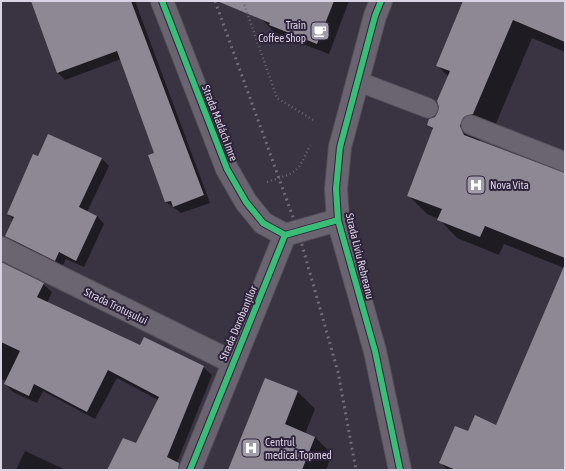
<svg xmlns="http://www.w3.org/2000/svg" width="566" height="471" font-family="'Asap Condensed',sans-serif">
<style>
.shadow{fill:#0007}
.building{fill:#8e8895}
.lines{fill:none;stroke-linecap:round;stroke-linejoin:round}
.lane-casing{stroke:#56505c;stroke-width:21}
.street-casing{stroke:#56505c;stroke-width:24}
.secondary-casing{stroke:#56505c;stroke-width:24}
.path{stroke:#6a6570;stroke-width:2.5;stroke-dasharray:1 3;stroke-linecap:butt}
.lane{stroke:#6a6570;stroke-width:19}
.street{stroke:#6a6570;stroke-width:22}
.secondary{stroke:#6a6470;stroke-width:22}
.rail{stroke:#706b76;stroke-width:3;stroke-dasharray:2 4;stroke-linecap:butt}
.cycleway-casing{stroke:#2f233c;stroke-width:8}
.cycleway{stroke:#3abd76;stroke-width:6}
.labels{text-anchor:middle;stroke-width:4;stroke-linejoin:round;paint-order:stroke}
.poi-label{font-size:11px;fill:#dad3e3;stroke:#2f233c;text-anchor:start}
.street-label{font-size:11px;fill:#dad3e3;stroke:#2f233c}
</style>
<rect width="100%" height="100%" fill="#3a3341"/>
<path class="shadow" d="M 32,1 L 135,1 L 210,203 L 181,213 L 166,202 L 149,156 L 155,154 L 121,59 L 65,80 L 58,73 Z
M 269,1 L 349,1 L 329,54 L 282,36 L 273,31 L 262,19 Z
M 465,1 L 565,1 L 565,52 L 532,38 L 492,133 L 483,135 L 479,142 L 561,173 L 565,173 L 565,470 L 447,470 L 441,463 L 469,433 L 497,426 L 564,268 L 504,244 L 499,255 L 457,238 L 439,219 L 427,214 L 408,195 L 434,131 L 428,125 L 439,113 L 448,76 L 437,65 Z
M 38,158 L 101,158 L 109,166 L 87,212 L 97,216 L 104,224 L 84,267 L 66,259 L 62,267 L 18,245 L 10,238 L 14,220 L 8,214 Z
M 1,263 L 43,284 L 52,292 L 47,303 L 140,347 L 203,367 L 212,375 L 174,470 L 108,470 L 136,445 L 158,400 L 117,378 L 95,419 L 43,391 L 37,403 L 13,392 L 5,384 L 6,381 L 1,379 Z
M 265,379 L 298,392 L 315,409 L 305,434 L 315,437 L 332,454 L 326,470 L 229,470 Z
M 25,451 L 66,470 L 16,470 Z"/>
<path class="building" d="M 31,1 L 131,1 L 204,195 L 173,207 L 171,201 L 165,202 L 148,155 L 154,153 L 117,51 L 57,73 Z
M 217,1 L 334,1 L 317,44 L 269,25 L 270,23 Z
M 463,1 L 565,1 L 565,42 L 513,20 L 473,114 L 464,117 L 460,126 L 464,135 L 565,173 L 565,258 L 485,226 L 480,237 L 437,220 L 442,209 L 407,196 L 433,128 L 427,125 L 429,119 L 435,117 L 438,112 L 439,107 L 437,101 L 450,71 L 436,66 Z
M 48,134 L 102,158 L 79,207 L 97,216 L 76,261 L 59,252 L 55,261 L 5,236 L 14,217 L 7,214 L 33,154 L 38,156 Z
M 1,262 L 44,283 L 37,297 L 140,345 L 144,337 L 204,366 L 167,457 L 179,463 L 178,470 L 107,470 L 123,438 L 136,443 L 159,397 L 108,370 L 87,412 L 34,384 L 29,396 L 4,384 L 20,351 L 1,342 Z
M 565,264 L 565,470 L 456,470 L 439,463 L 455,426 L 468,431 L 475,415 L 496,425 Z
M 265,378 L 298,391 L 285,424 L 315,437 L 302,470 L 228,470 Z"/>
<g class="lines">
<defs>
<path id="lane" d="M 357,81 L 428,108
M 471,125 L 565,162"/>
<path id="street" d="M 1,248 L 232,362"/>
<path id="secondary" d="M 162,1 L 227,169 L 246,202 L 263,223 L 285,235
M 381,1 L 375,16 L 340,147 L 336,189 L 338,220 L 375,351 L 400,470
M 285,235 L 338,220
M 190,470 L 285,235"/>
</defs>
<use href="#lane" class="lane-casing"/>
<use href="#street" class="street-casing"/>
<use href="#secondary" class="secondary-casing"/>
<path class="path" d="M 243,1 L 277,98 L 315,121
M 267,182 C 296,173 298,173 310,145"/>
<use href="#lane" class="lane"/>
<use href="#street" class="street"/>
<use href="#secondary" class="secondary"/>
<path class="rail" d="M 215,1 L 298,231 L 338,372 L 356,470"/>
<defs>
<path id="cycleway" d="M 162,1 L 227,169 L 246,202 L 263,223 L 285,235
M 381,1 L 375,16 L 340,147 L 336,189 L 338,220 L 375,351 L 400,470
M 285,235 L 338,220
M 190,470 L 285,235"/>
</defs>
<use href="#cycleway" class="cycleway-casing"/>
<use href="#cycleway" class="cycleway"/>
</g>
<defs>
<symbol id="cafe-square" viewBox="-11 -11 22 22"><rect x="-9" y="-9" width="18" height="18" rx="4" fill="#a29baa" stroke="#2f233c"/><path d="M-5.5-4.5H6V0H3Q3 3.5 0 3.5H-2.5Q-5.5 3.5-5.5 0ZM3-3.2v2h1.7v-2ZM-6 4.5H4V6H-6Z" fill="#fff"/></symbol>
<symbol id="hospital-square" viewBox="-11 -11 22 22"><rect x="-9" y="-9" width="18" height="18" rx="4" fill="#a29baa" stroke="#2f233c"/><path d="M-5-5h3v3.5h4V-5h3V5h-3V1.5h-4V5h-3Z" fill="#fff"/></symbol>
</defs>
<g fill-rule="evenodd">
<use href="#cafe-square" x="309" y="20" width="22" height="22"/>
<use href="#hospital-square" x="465" y="174" width="22" height="22"/>
<use href="#hospital-square" x="240" y="437" width="22" height="22"/>
</g>
<g class="labels">
<g class="poi-label">
<text x="306" y="29" text-anchor="end">Train<tspan x="306" dy="13">Coffee Shop</tspan></text>
<text x="490" y="189">Nova Vita</text>
<text x="265" y="446">Centrul<tspan x="265" dy="13">medical Topmed</tspan></text>
</g>
<g class="street-label">
<text transform="translate(220 123) rotate(69)" y="4">Strada Madách Imre</text>
<text transform="translate(360 256) rotate(76)" y="4">Strada Liviu Rebreanu</text>
<text transform="translate(116 306) rotate(26)" y="4">Strada Trotușului</text>
<text transform="translate(238 323) rotate(-67)" y="4">Strada Dorobanților</text>
</g>
</g>
<rect width="566" height="471" fill="none" stroke="#dad3e3" stroke-width="4"/>
</svg>
